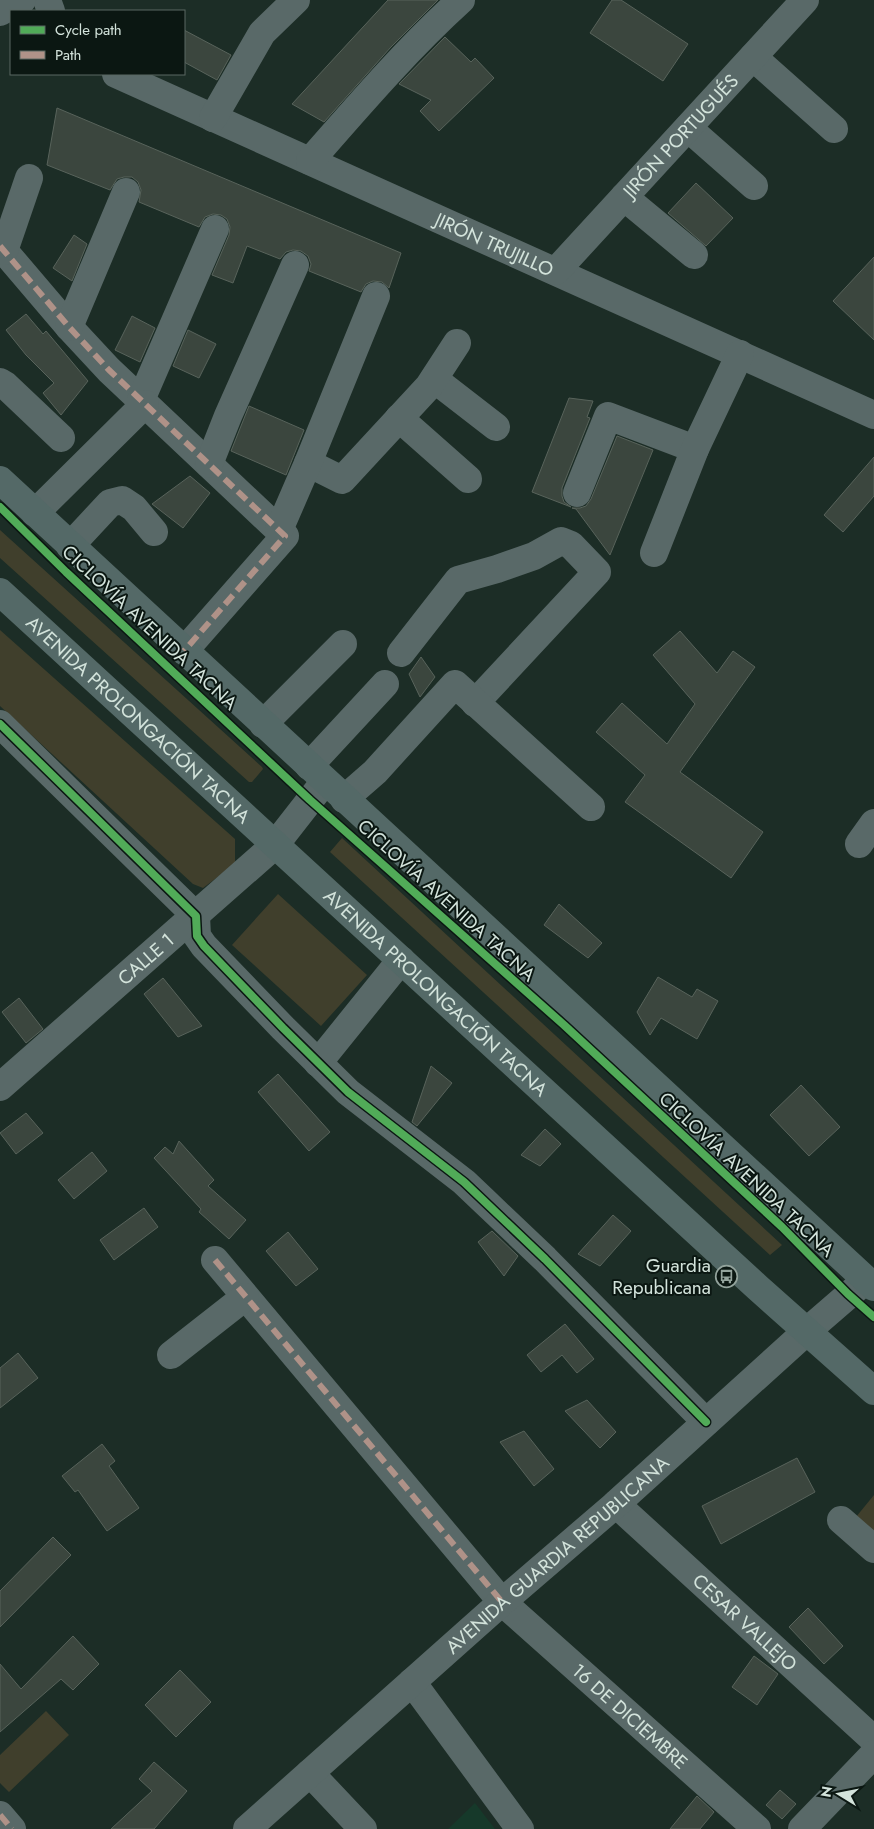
<svg xmlns="http://www.w3.org/2000/svg" width="874" height="1829" font-family="Jost,sans-serif">
<style>
.built{fill:#16392a}
.green{fill:#403f2c}
.building{fill:#3b463e;stroke:#58635b}
.lines{fill:none;stroke-linecap:round;stroke-linejoin:round}
.minor{stroke:#596968;stroke-width:28}
.major{stroke:#546967;stroke-width:28}
.quiet{stroke:#af9288;stroke-width:6;stroke-dasharray:12 6;stroke-linecap:butt}
.cycleway-casing{stroke:#0b1712;stroke-width:11}
.cycleway{stroke:#51ab58;stroke-width:8}
.labels{text-anchor:middle;stroke-width:4;stroke-linejoin:round;paint-order:stroke}
.street-label{font-size:19px;fill:#d3e3db;stroke:#0b1712}
.poi-label{font-size:19px;fill:#d3e3db;stroke:#0b1712;text-anchor:end}
</style>
<rect width="100%" height="100%" fill="#1c2d26"/>
<path class="built" d="M 475,1803 L 495,1829 L 448,1829 Z"/>
<path class="green" d="M 0,530 L 262,767 L 263,769 L 252,782 L 249,782 L 0,558 Z
M 0,630 L 235,839 L 235,864 L 203,888 L 193,884 L 0,706 Z
M 342,838 L 782,1245 L 770,1255 L 330,852 Z
M 278,894 L 367,975 L 321,1026 L 232,945 Z
M 874,1495 L 874,1533 L 856,1517 Z
M 46,1711 L 69,1735 L 9,1792 L 0,1783 L 0,1755 Z"/>
<path class="building" d="M 388,0 L 438,0 L 391,47 L 324,122 L 292,104 Z
M 612,0 L 621,0 L 688,44 L 663,81 L 590,33 Z
M 184,30 L 231,55 L 217,80 L 184,62 Z
M 445,37 L 471,62 L 475,58 L 494,78 L 439,131 L 420,111 L 431,100 L 399,84 Z
M 57,108 L 401,253 L 389,288 L 382,282 L 373,281 L 366,284 L 361,292 L 309,271 L 311,264 L 308,256 L 301,251 L 293,250 L 286,252 L 280,259 L 247,246 L 233,283 L 212,275 L 229,235 L 230,227 L 227,219 L 221,215 L 213,214 L 205,217 L 199,227 L 139,202 L 141,190 L 138,182 L 132,177 L 124,177 L 117,179 L 110,190 L 47,165 Z
M 696,183 L 733,218 L 706,246 L 668,213 Z
M 74,235 L 87,244 L 72,281 L 53,268 Z
M 874,257 L 874,340 L 833,301 Z
M 26,314 L 43,334 L 46,331 L 88,381 L 61,415 L 43,393 L 54,383 L 26,355 L 6,330 Z
M 132,316 L 155,328 L 140,362 L 115,350 Z
M 188,330 L 216,344 L 199,378 L 173,366 Z
M 569,398 L 593,401 L 587,417 L 590,418 L 562,488 L 562,496 L 564,502 L 571,507 L 532,492 Z
M 249,406 L 304,430 L 286,475 L 231,451 Z
M 617,436 L 653,450 L 610,555 L 576,509 L 572,508 L 580,508 L 586,506 L 591,499 Z
M 874,457 L 874,496 L 843,532 L 824,515 Z
M 190,476 L 210,493 L 183,528 L 152,504 Z
M 680,631 L 717,673 L 733,651 L 755,667 L 680,772 L 763,832 L 731,878 L 625,802 L 645,775 L 596,732 L 622,703 L 667,744 L 695,704 L 653,655 Z
M 421,657 L 435,677 L 420,697 L 409,674 Z
M 559,904 L 602,943 L 588,958 L 544,925 Z
M 658,977 L 692,997 L 697,989 L 718,1001 L 697,1039 L 661,1018 L 650,1035 L 637,1012 Z
M 163,978 L 202,1026 L 178,1037 L 144,994 Z
M 19,998 L 43,1029 L 26,1043 L 2,1012 Z
M 431,1066 L 452,1083 L 417,1126 L 412,1122 Z
M 278,1074 L 330,1132 L 309,1151 L 258,1092 Z
M 801,1085 L 840,1127 L 809,1156 L 770,1115 Z
M 26,1113 L 43,1133 L 16,1154 L 0,1133 Z
M 545,1129 L 561,1144 L 540,1166 L 521,1155 Z
M 179,1141 L 214,1180 L 208,1186 L 246,1220 L 229,1239 L 199,1212 L 201,1209 L 154,1158 L 165,1147 L 173,1154 Z
M 92,1152 L 107,1171 L 74,1199 L 58,1180 Z
M 144,1208 L 158,1227 L 114,1260 L 100,1240 Z
M 613,1215 L 631,1231 L 600,1266 L 578,1254 Z
M 492,1231 L 518,1256 L 504,1276 L 478,1242 Z
M 288,1232 L 318,1269 L 296,1286 L 266,1251 Z
M 565,1324 L 594,1359 L 577,1373 L 562,1355 L 541,1372 L 527,1355 Z
M 18,1353 L 38,1378 L 0,1408 L 0,1368 Z
M 587,1400 L 616,1432 L 600,1448 L 565,1411 Z
M 524,1431 L 554,1469 L 534,1486 L 500,1442 Z
M 102,1444 L 115,1461 L 109,1466 L 139,1508 L 107,1531 L 78,1490 L 75,1492 L 62,1476 Z
M 797,1458 L 815,1492 L 721,1544 L 702,1506 Z
M 53,1537 L 71,1555 L 0,1627 L 0,1591 Z
M 808,1608 L 843,1646 L 824,1664 L 789,1627 Z
M 73,1636 L 99,1664 L 73,1690 L 61,1679 L 0,1732 L 0,1664 L 21,1689 Z
M 754,1656 L 778,1674 L 757,1705 L 732,1687 Z
M 180,1670 L 211,1702 L 176,1737 L 145,1705 Z
M 154,1762 L 187,1791 L 154,1829 L 111,1829 L 152,1791 L 139,1779 Z
M 780,1790 L 796,1804 L 782,1819 L 766,1805 Z
M 697,1796 L 714,1812 L 700,1829 L 670,1829 Z"/>
<g class="lines">
<g class="minor">
<path d="M 47,0 L 51,11"/>
<path d="M 0,12 L 22,0"/>
<path d="M 753,57 L 834,129"/>
<path id="s1" d="M 116,74 L 874,415"/>
<path d="M 213,118 L 262,33 L 296,0"/>
<path d="M 688,128 L 754,186"/>
<path d="M 310,161 C 359,105 407,49 461,0"/>
<path d="M 624,197 L 694,255"/>
<path d="M 0,246 L 69,327 L 109,370 L 285,536 L 184,651"/>
<path d="M 4,251 L 29,178"/>
<path id="s2" d="M 556,271 L 805,0"/>
<path d="M 69,327 L 126,192"/>
<path d="M 434,379 L 496,427"/>
<path d="M 0,382 L 5,385 L 61,438"/>
<path d="M 141,400 L 215,229"/>
<path d="M 399,418 L 468,479"/>
<path d="M 308,463 L 342,480 L 429,386 L 457,343"/>
<path d="M 209,464 L 228,416 L 295,265"/>
<path d="M 577,493 L 608,416 L 695,449"/>
<path d="M 35,513 L 145,404"/>
<path d="M 279,530 L 308,463 L 376,296"/>
<path d="M 70,546 L 110,503 L 122,500 L 134,508 L 154,532"/>
<path d="M 654,553 L 695,449 L 740,354"/>
<path d="M 401,653 L 458,580 L 497,569 L 534,556 L 561,541 L 571,545 L 597,572 L 475,703"/>
<path d="M 0,724 L 196,916 L 197,936 L 204,946 L 283,1028 L 348,1092 L 464,1182 L 484,1201 L 545,1259 L 706,1422"/>
<path d="M 263,724 L 343,644"/>
<path d="M 309,766 L 385,684"/>
<path d="M 344,799 L 375,772 L 455,684 L 591,807"/>
<path d="M 859,844 L 874,823"/>
<path d="M 318,1063 L 401,960"/>
<path id="s3" d="M 0,1087 L 275,845 L 325,781"/>
<path id="s4" d="M 215,1260 L 502,1602 L 757,1829"/>
<path d="M 171,1355 L 245,1297"/>
<path id="s5" d="M 616,1504 L 874,1740"/>
<path d="M 841,1520 L 874,1549"/>
<path d="M 412,1682 L 520,1829"/>
<path d="M 310,1773 L 363,1829"/>
<path d="M 0,1815 L 12,1829"/>
<path id="s6" d="M 247,1829 L 502,1602 L 616,1504 L 807,1331 L 866,1280"/>
<path d="M 802,1829 L 874,1754"/>
</g>
<g class="major">
<path d="M 0,480 L 874,1287"/>
<path id="s7" d="M 0,592 L 757,1287 L 874,1391"/>
</g>
<path class="quiet" d="M 0,246 L 69,327 L 109,370 L 285,536 L 184,651
M 215,1260 L 502,1602
M 0,1815 L 12,1829"/>
<defs>
<path id="cycleway" d="M 0,507 L 66,572 L 310,800 L 564,1025 L 782,1227 L 848,1294 L 874,1317
M 0,724 L 196,916 L 197,936 L 204,946 L 283,1028 L 348,1092 L 464,1182 L 484,1201 L 545,1259 L 706,1422"/>
</defs>
<use href="#cycleway" class="cycleway-casing"/>
<use href="#cycleway" class="cycleway"/>
</g>
<defs>
<symbol id="bus-ring" viewBox="-11 -11 22 22"><circle r="9.5" fill="#0b1712" stroke="#93a39c" stroke-width="1.5"/><path d="M-5-6H5V4H4V6H2V4H-2V6H-4V4H-5ZM-3.5-4V0h7V-4ZM-3.5 1.2v1.5H-2V1.2ZM2 1.2v1.5H3.5V1.2Z" fill="#93a39c"/></symbol>
</defs>
<g fill-rule="evenodd">
<use href="#bus-ring" x="714" y="1264" width="25" height="25"/>
</g>
<g class="labels">
<g class="street-label">
<text dy="7" stroke="none"><textPath href="#s2" startOffset="184">JIRÓN PORTUGUÉS</textPath></text>
<text dy="7" stroke="none"><textPath href="#s1" startOffset="415">JIRÓN TRUJILLO</textPath></text>
<text transform="translate(150 627) rotate(43)" y="7">CICLOVÍA AVENIDA TACNA</text>
<text dy="7" stroke="none"><textPath href="#s7" startOffset="188">AVENIDA PROLONGACIÓN TACNA</textPath></text>
<text transform="translate(447 900) rotate(42)" y="7">CICLOVÍA AVENIDA TACNA</text>
<text dy="7" stroke="none"><textPath href="#s3" startOffset="194">CALLE 1</textPath></text>
<text dy="7" stroke="none"><textPath href="#s7" startOffset="592">AVENIDA PROLONGACIÓN TACNA</textPath></text>
<text transform="translate(747 1174) rotate(43)" y="7">CICLOVÍA AVENIDA TACNA</text>
<text dy="7" stroke="none"><textPath href="#s6" startOffset="414">AVENIDA GUARDIA REPUBLICANA</textPath></text>
<text dy="7" stroke="none"><textPath href="#s5" startOffset="175">CESAR VALLEJO</textPath></text>
<text dy="7" stroke="none"><textPath href="#s4" startOffset="618">16 DE DICIEMBRE</textPath></text>
</g>
<g class="poi-label">
<text x="711" y="1272">Guardia<tspan x="711" dy="22">Republicana</tspan></text>
</g>
</g>
<rect x="10" y="10" width="175" height="65" fill="#0b1712" stroke="#5b6962"/>
<rect x="20" y="26" width="25" height="8" fill="#51ab58" stroke="#5b6962"/>
<text x="55" y="35" font-size="15" fill="#d3e3db">Cycle path</text>
<rect x="20" y="51" width="25" height="8" fill="#af9288" stroke="#5b6962"/>
<text x="55" y="60" font-size="15" fill="#d3e3db">Path</text>
<g transform="translate(839 1794) rotate(280)" stroke="#0b1712" stroke-width="4" paint-order="stroke">
<path d="M0-4L9 19L0 12L-9 19Z" fill="#d3e3db"/>
<text y="-8" font-size="14" font-weight="bold" text-anchor="middle" fill="#d3e3db">N</text>
</g>
</svg>
